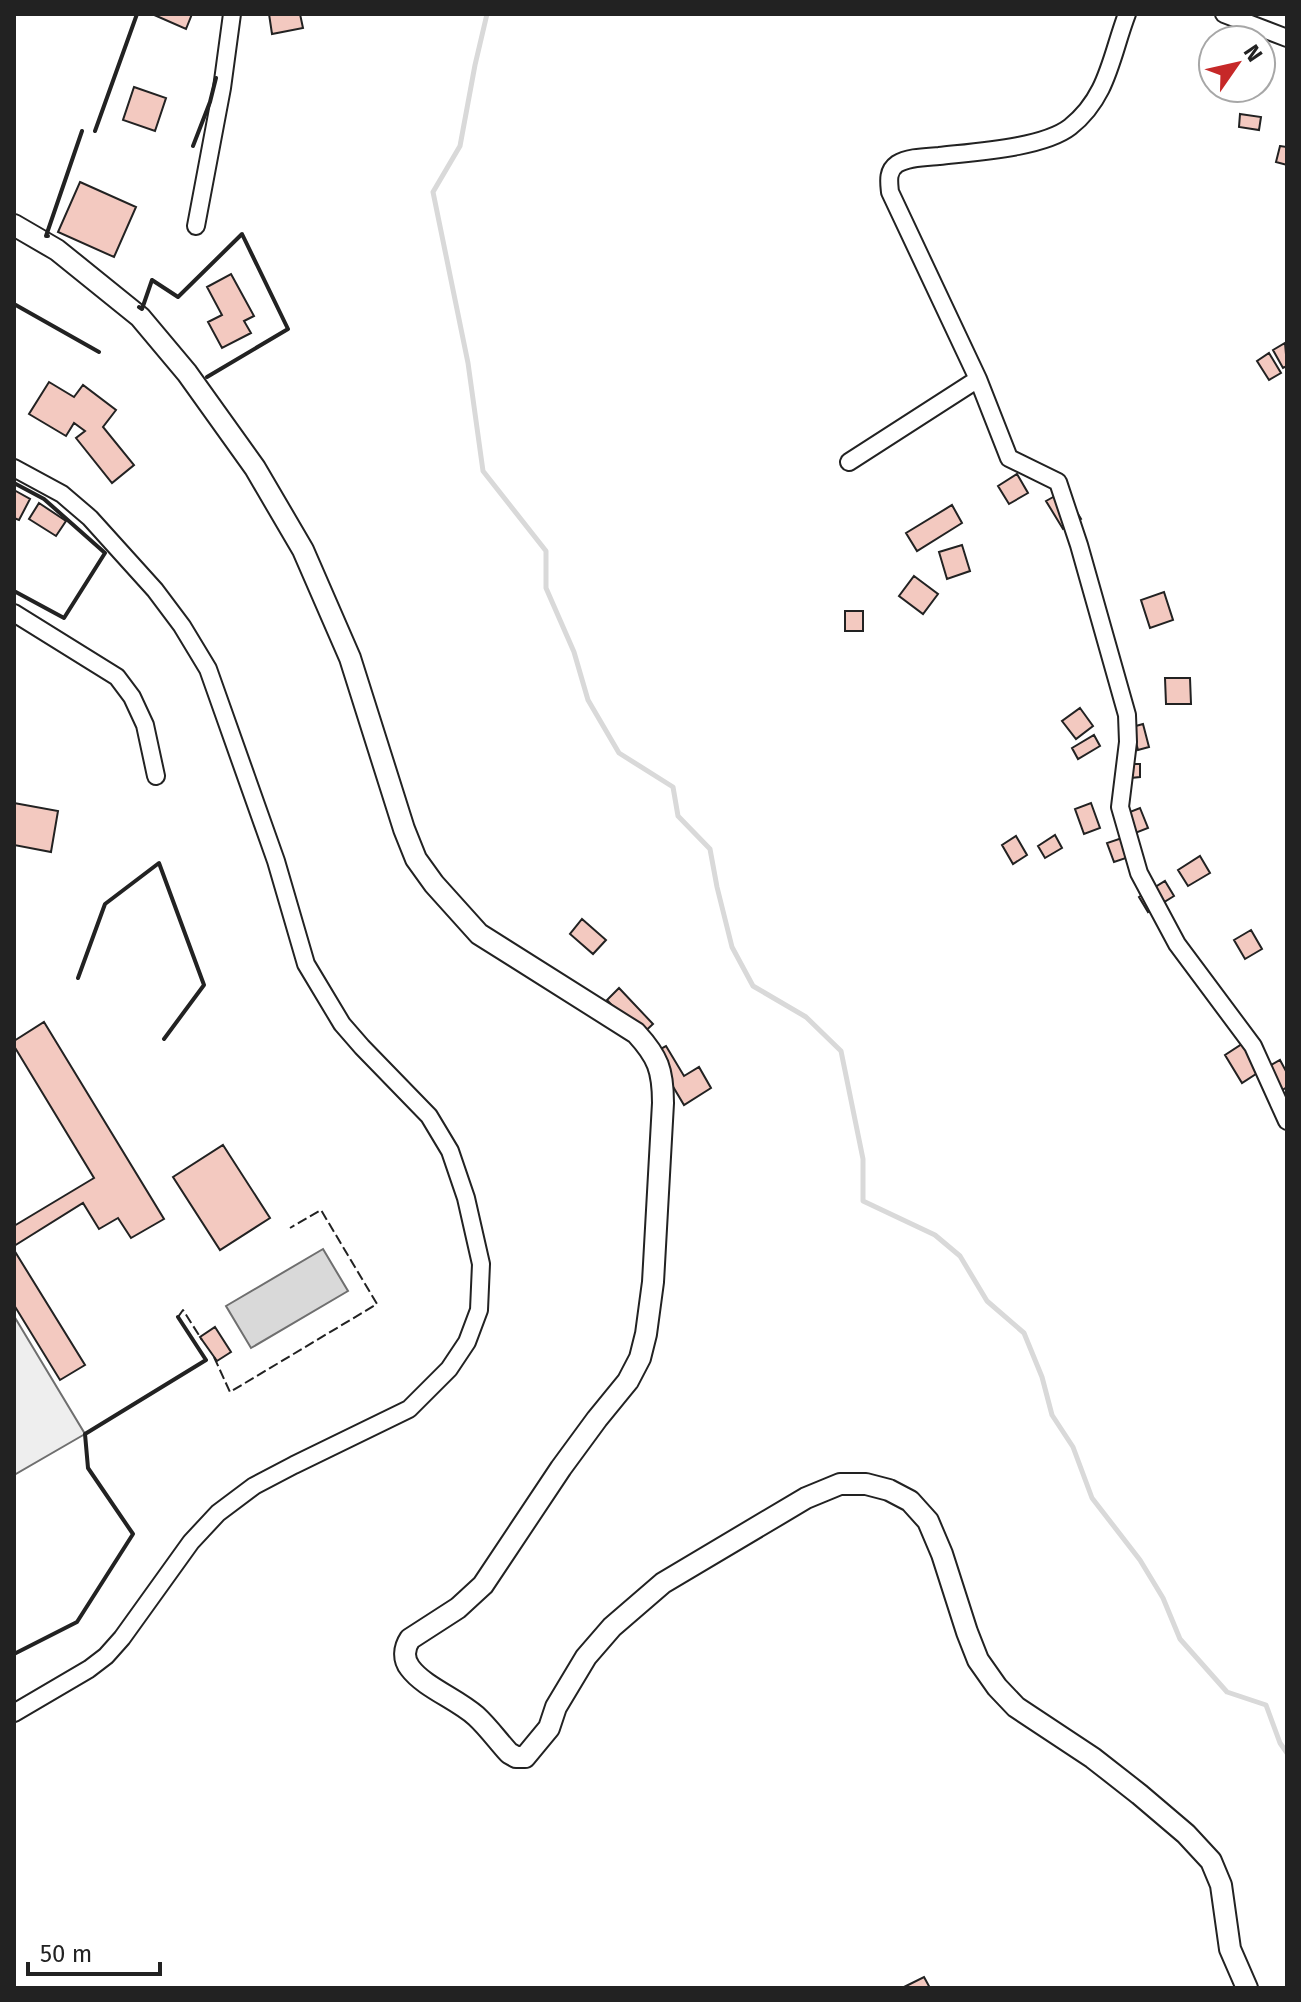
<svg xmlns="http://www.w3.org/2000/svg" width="1301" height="2002" font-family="'Fira Sans',sans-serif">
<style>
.green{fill:#eee;stroke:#6f6f6f;stroke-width:2}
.water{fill:#d9d9d9;stroke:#6f6f6f;stroke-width:2}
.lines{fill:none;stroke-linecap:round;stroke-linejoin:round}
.stream{stroke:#d9d9d9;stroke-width:5}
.building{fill:#f3c9c0;stroke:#222;stroke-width:2}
.minor-casing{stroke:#222;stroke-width:20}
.tertiary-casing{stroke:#222;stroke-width:24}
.minor{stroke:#fff;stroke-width:16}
.tertiary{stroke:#fff;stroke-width:20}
.fence{stroke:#222;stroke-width:2;stroke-dasharray:10 4;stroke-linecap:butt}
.wall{stroke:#222;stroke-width:4}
</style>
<rect width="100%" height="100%" fill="#fff"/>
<path class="green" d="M 14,1316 L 85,1434 L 14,1475 Z"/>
<path class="water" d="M 323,1249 L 348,1291 L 251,1348 L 226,1306 Z"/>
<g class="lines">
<path class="stream" d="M 487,14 L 475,65 L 460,146 L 433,192 L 468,363 L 483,471 L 546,551 L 546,588 L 574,652 L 588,700 L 619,753 L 673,787 L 678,816 L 710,849 L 717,887 L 732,947 L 753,986 L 806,1017 L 841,1051 L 863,1159 L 863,1201 L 935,1235 L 960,1256 L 987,1301 L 1024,1333 L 1042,1377 L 1052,1415 L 1073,1447 L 1092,1498 L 1140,1560 L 1163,1598 L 1180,1639 L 1227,1692 L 1266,1705 L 1280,1743 L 1287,1753"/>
</g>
<path class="building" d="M 152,14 L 192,14 L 186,29 Z
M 269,14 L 300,14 L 303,28 L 272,34 Z
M 134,87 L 166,98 L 155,131 L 123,120 Z
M 1240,114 L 1261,117 L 1259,130 L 1239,127 Z
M 1280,146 L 1287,147 L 1287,165 L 1276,162 Z
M 80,182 L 136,207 L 114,257 L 58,232 Z
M 231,274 L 254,316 L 244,321 L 251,333 L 222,348 L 208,322 L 222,315 L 207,287 Z
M 1285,343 L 1287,366 L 1283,368 L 1273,350 Z
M 1269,353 L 1281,373 L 1269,380 L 1257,361 Z
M 49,382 L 74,397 L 83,385 L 116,410 L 103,427 L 134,465 L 112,483 L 76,438 L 85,431 L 74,423 L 66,436 L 29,414 Z
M 1017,474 L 1028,493 L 1009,504 L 998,486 Z
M 14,490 L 30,499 L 19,520 L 14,518 Z
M 1064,491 L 1081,519 L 1063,529 L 1046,501 Z
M 39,503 L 66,521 L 56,536 L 29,519 Z
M 952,505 L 962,523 L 917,551 L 906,533 Z
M 962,545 L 970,571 L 947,579 L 939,552 Z
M 914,576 L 938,594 L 923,614 L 899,596 Z
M 1164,592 L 1173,620 L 1150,628 L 1141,600 Z
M 845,611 L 863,611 L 863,631 L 845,631 Z
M 1165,678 L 1190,678 L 1191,704 L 1166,704 Z
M 1080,708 L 1093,726 L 1076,739 L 1062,721 Z
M 1143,724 L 1149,747 L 1138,750 L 1132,727 Z
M 1094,735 L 1100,746 L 1078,759 L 1072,748 Z
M 1121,764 L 1140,764 L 1140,777 L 1121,779 Z
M 14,803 L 58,811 L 51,852 L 14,845 Z
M 1091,803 L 1100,828 L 1084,834 L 1075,809 Z
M 1140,808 L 1148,828 L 1125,837 L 1117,817 Z
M 1055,835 L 1062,848 L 1045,858 L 1038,846 Z
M 1016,836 L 1027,855 L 1013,864 L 1002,845 Z
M 1125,837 L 1132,856 L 1114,862 L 1107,843 Z
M 1200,856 L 1210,873 L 1188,886 L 1178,870 Z
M 1165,881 L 1174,896 L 1148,912 L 1139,897 Z
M 582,919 L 606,940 L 593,954 L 570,934 Z
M 1251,930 L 1262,949 L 1245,959 L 1234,940 Z
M 619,988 L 653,1024 L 640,1036 L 607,1000 Z
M 44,1022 L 164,1219 L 131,1238 L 118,1218 L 99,1229 L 83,1203 L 14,1246 L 14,1226 L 94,1178 L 14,1046 L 14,1041 Z
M 1242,1044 L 1259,1072 L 1242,1083 L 1225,1055 Z
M 666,1046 L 684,1076 L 699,1067 L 711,1088 L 684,1105 L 653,1053 Z
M 1280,1060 L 1287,1073 L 1287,1087 L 1273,1096 L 1259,1072 Z
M 223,1145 L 270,1218 L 220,1250 L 173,1177 Z
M 14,1250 L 85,1365 L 60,1380 L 14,1305 Z
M 215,1327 L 231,1352 L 217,1361 L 200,1337 Z
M 924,1977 L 930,1988 L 902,1988 Z"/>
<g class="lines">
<defs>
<path id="minor" d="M 1127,14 C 1111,56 1108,97 1070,127 C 1043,148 974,152 939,156 C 926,157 908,157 897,164 C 887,171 889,182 890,192 L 978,379 L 1009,458 L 1058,482 L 1079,545 L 1127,715 L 1128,742 L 1120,807 L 1139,873 L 1177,944 L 1253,1046 L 1287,1121
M 1224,14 L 1287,38
M 196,226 L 222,88 L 232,14
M 849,462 L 978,379
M 14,468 L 62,494 L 90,518 L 155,590 L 182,626 L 208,669 L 276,861 L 306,964 L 342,1024 L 362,1047 L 429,1116 L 450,1151 L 466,1198 L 481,1264 L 479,1310 L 467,1342 L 449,1369 L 409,1409 L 294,1465 L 254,1486 L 218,1513 L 191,1542 L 122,1638 L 106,1656 L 89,1669 L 14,1713
M 14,613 L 117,677 L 132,697 L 145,725 L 156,776"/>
<path id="tertiary" d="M 14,225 L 57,250 L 140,317 L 187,373 L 255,468 L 303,550 L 350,658 L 404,829 L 416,859 L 434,884 L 479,934 L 636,1033 C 658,1057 663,1070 663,1103 L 653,1282 L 646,1334 L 640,1358 L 628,1381 L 597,1419 L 561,1468 L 483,1585 L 458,1608 L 410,1639 C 404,1648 403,1659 410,1668 C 424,1687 457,1699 476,1716 C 488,1727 498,1741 509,1753 L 516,1757 L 525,1757 L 549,1728 L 556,1707 L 586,1657 L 612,1627 L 663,1583 L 806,1498 L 840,1484 L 866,1484 L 889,1490 L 910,1501 L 928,1521 L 942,1554 L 967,1632 L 978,1660 L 997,1687 L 1016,1707 L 1093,1758 L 1139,1794 L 1186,1834 L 1211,1861 L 1221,1885 L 1230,1949 L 1247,1988"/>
</defs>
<use href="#minor" class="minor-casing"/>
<use href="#tertiary" class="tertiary-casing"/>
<use href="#minor" class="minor"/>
<use href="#tertiary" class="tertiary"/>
<path class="fence" d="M 178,1317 L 183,1310 L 202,1340
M 214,1357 L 230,1392 L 377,1304 L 321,1210 L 290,1228"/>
<path class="wall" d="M 95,131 L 137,14
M 193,146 L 210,102 L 216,78
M 48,236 L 46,236 L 82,131
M 14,304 L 99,352
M 139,307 L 142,309 L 152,280 L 178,297 L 242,234 L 288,329 L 207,377
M 14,483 L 44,499 L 105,553 L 64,618 L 14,591
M 78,978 L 105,904 L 159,863 L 204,985 L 164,1039
M 14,1654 L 77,1622 L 133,1534 L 88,1468 L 85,1434 L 206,1360 L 178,1317"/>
</g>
<rect width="1301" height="2002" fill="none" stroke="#222222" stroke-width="32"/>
<g transform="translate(1237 64) rotate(56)"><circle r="38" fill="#ffffff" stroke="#a7a7a7" stroke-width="2"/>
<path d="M0-6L14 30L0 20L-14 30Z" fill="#c62828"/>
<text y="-12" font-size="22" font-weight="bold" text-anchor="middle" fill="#222222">N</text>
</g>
<path d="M28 1962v12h132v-12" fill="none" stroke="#222222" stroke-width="4"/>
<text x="40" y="1962" font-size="24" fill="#222222" stroke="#ffffff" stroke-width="6" paint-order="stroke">50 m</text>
</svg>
